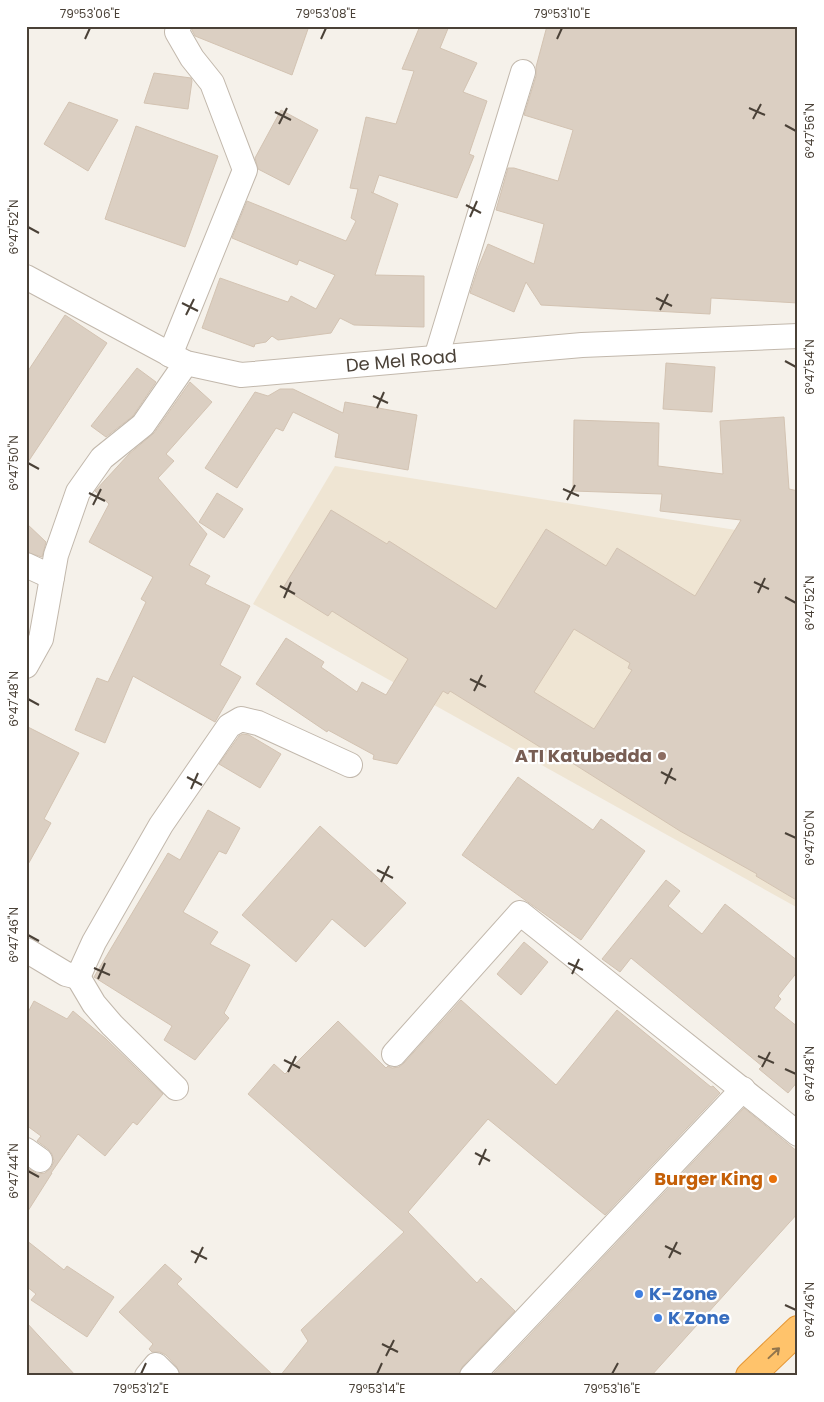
<svg xmlns="http://www.w3.org/2000/svg" width="824" height="1402" font-family="Poppins,sans-serif">
<style>
.education{fill:#efe5d3}
.building{fill:#dbcfc2;stroke:#d3c3b2;fill-rule:evenodd}
.lines{fill:none;stroke-linecap:round;stroke-linejoin:round}
.minor-casing{stroke:#c2b8ac;stroke-width:26}
.highway-casing{stroke:#e49736;stroke-width:30}
.minor{stroke:#fff;stroke-width:24}
.highway{stroke:#ffc36b;stroke-width:28}
.oneway{stroke:#92754c}
.ticks{fill:none;stroke:#4a4137;stroke-width:2}
.education-dot{fill:#8d6e63;stroke:#fff;stroke-width:2}
.food-dot{fill:#e8710a;stroke:#fff;stroke-width:2}
.shop-dot{fill:#3f7fe0;stroke:#fff;stroke-width:2}
.labels{text-anchor:middle;stroke-width:4.5;stroke-linejoin:round;paint-order:stroke}
.street-label{font-size:18px;fill:#4a4137;stroke:#fff}
.education-label{font-size:18px;font-weight:bold;fill:#785e54;stroke:#fff;text-anchor:end}
.food-label{font-size:18px;font-weight:bold;fill:#c56008;stroke:#fff;text-anchor:end}
.shop-label{font-size:18px;font-weight:bold;fill:#366cbe;stroke:#fff;text-anchor:start}
.neatline{fill:none;stroke:#4a4137;stroke-width:2}
.ticks-label{font-size:12px;text-anchor:middle;fill:#4a4137}
</style>
<rect width="100%" height="100%" fill="#f5f1ea"/>
<path class="education" d="M 335,466 L 798,540 L 798,908 L 253,604 Z"/>
<path class="building" d="M 192,26 L 309,26 L 292,75 L 195,36 L 192,30 Z
M 420,26 L 449,26 L 440,48 L 477,63 L 463,92 L 487,101 L 469,154 L 474,156 L 457,198 L 379,175 L 373,193 L 371,192 L 398,204 L 375,275 L 424,276 L 424,327 L 354,325 L 340,318 L 331,333 L 278,340 L 272,336 L 266,342 L 255,344 L 254,347 L 202,328 L 220,278 L 288,302 L 291,296 L 316,309 L 335,275 L 299,260 L 297,265 L 232,238 L 247,201 L 346,241 L 356,221 L 351,218 L 358,189 L 350,188 L 366,117 L 396,124 L 414,71 L 402,69 Z
M 547,26 L 798,26 L 798,303 L 711,298 L 710,314 L 541,305 L 526,282 L 514,312 L 470,293 L 478,268 L 488,244 L 534,264 L 544,224 L 496,210 L 508,168 L 514,168 L 558,181 L 573,130 L 524,115 L 536,76 L 536,67 Z
M 154,73 L 191,78 L 192,81 L 188,109 L 144,103 Z
M 69,102 L 118,120 L 88,171 L 44,144 Z
M 281,110 L 318,130 L 289,185 L 258,169 L 255,158 Z
M 136,126 L 218,156 L 185,247 L 105,219 Z
M 65,315 L 107,343 L 26,465 L 26,374 Z
M 666,363 L 715,367 L 712,412 L 663,409 Z
M 137,368 L 156,382 L 133,416 L 106,437 L 91,426 Z
M 190,382 L 212,402 L 166,454 L 174,461 L 158,478 L 207,534 L 189,565 L 210,576 L 205,584 L 250,606 L 220,665 L 241,677 L 215,722 L 133,676 L 105,743 L 75,730 L 97,678 L 108,682 L 146,602 L 141,599 L 153,577 L 89,542 L 109,504 L 95,491 L 129,454 L 154,433 Z
M 280,389 L 293,389 L 343,413 L 345,402 L 417,415 L 408,470 L 335,457 L 339,434 L 293,412 L 283,431 L 276,428 L 237,488 L 205,468 L 255,392 L 268,396 Z
M 784,417 L 789,489 L 798,491 L 798,901 L 756,876 L 757,874 L 680,831 L 558,754 L 556,757 L 450,691 L 448,694 L 443,691 L 397,764 L 373,759 L 374,755 L 328,730 L 327,732 L 256,684 L 286,638 L 324,662 L 321,667 L 357,692 L 362,682 L 386,695 L 408,659 L 332,611 L 328,616 L 283,588 L 331,510 L 387,544 L 389,541 L 496,609 L 546,529 L 606,566 L 617,548 L 695,596 L 741,520 L 660,511 L 662,494 L 573,491 L 574,420 L 659,423 L 658,466 L 723,474 L 720,421 ZM 574,629 L 630,663 L 628,668 L 632,670 L 594,729 L 534,692 Z
M 217,493 L 243,509 L 224,538 L 199,522 Z
M 26,523 L 46,542 L 42,557 L 26,552 Z
M 26,726 L 79,753 L 44,819 L 51,823 L 26,868 Z
M 243,734 L 249,735 L 281,754 L 260,788 L 219,764 L 239,736 Z
M 518,777 L 593,830 L 601,819 L 645,851 L 581,940 L 462,855 Z
M 208,810 L 240,828 L 226,854 L 219,851 L 183,912 L 218,932 L 210,944 L 250,965 L 224,1013 L 229,1018 L 195,1060 L 164,1040 L 172,1026 L 94,977 L 168,853 L 180,860 Z
M 320,826 L 406,903 L 365,947 L 332,919 L 296,962 L 242,915 Z
M 666,880 L 680,891 L 668,906 L 702,934 L 725,904 L 798,961 L 798,971 L 778,996 L 781,999 L 774,1008 L 798,1027 L 798,1081 L 788,1093 L 759,1069 L 762,1066 L 631,958 L 620,972 L 602,959 Z
M 524,942 L 548,962 L 521,995 L 497,974 Z
M 461,1000 L 556,1085 L 617,1010 L 711,1087 L 713,1086 L 720,1093 L 605,1215 L 488,1119 L 408,1212 L 477,1283 L 481,1278 L 515,1311 L 462,1367 L 459,1376 L 280,1376 L 308,1341 L 301,1330 L 404,1232 L 248,1094 L 274,1064 L 285,1074 L 338,1021 L 386,1068 L 388,1066 L 392,1068 L 399,1067 L 404,1063 Z
M 34,1001 L 67,1019 L 73,1011 L 105,1038 L 163,1094 L 137,1125 L 133,1122 L 105,1156 L 78,1134 L 51,1173 L 52,1173 L 26,1214 L 26,1167 L 38,1174 L 45,1173 L 51,1168 L 54,1161 L 52,1154 L 48,1149 L 37,1141 L 41,1136 L 26,1125 L 26,1016 Z
M 744,1108 L 798,1152 L 798,1213 L 651,1376 L 491,1376 Z
M 26,1240 L 64,1270 L 67,1266 L 114,1297 L 87,1337 L 31,1300 L 36,1294 L 26,1286 Z
M 165,1264 L 182,1279 L 177,1284 L 274,1376 L 180,1376 L 177,1367 L 166,1355 L 160,1352 L 152,1352 L 149,1349 L 153,1344 L 119,1312 Z
M 26,1322 L 76,1376 L 26,1376 Z"/>
<g class="lines">
<defs>
<g id="minor">
<path id="s1" d="M 26,277 L 186,363 L 241,375 L 582,345 L 798,336"/>
<path d="M 170,355 L 245,170 L 212,83 L 192,58 L 177,32 L 179,26"/>
<path d="M 436,358 L 523,72"/>
<path d="M 26,565 L 52,577"/>
<path d="M 26,666 L 41,639 L 56,555 L 78,492 L 102,458 L 143,425 L 186,363"/>
<path d="M 26,950 L 66,974 L 78,977 L 94,942 L 161,825 L 229,726 L 241,719 L 258,723 L 350,765"/>
<path d="M 78,977 L 94,1004 L 112,1025 L 176,1088"/>
<path d="M 394,1054 L 520,913 L 798,1134"/>
<path d="M 26,1150 L 40,1160"/>
<path d="M 147,1376 L 156,1365 L 167,1376"/>
<path d="M 472,1376 L 743,1089"/>
</g>
<path id="highway" d="M 750,1376 L 798,1330"/>
</defs>
<use href="#minor" class="minor-casing"/>
<use href="#highway" class="highway-casing"/>
<use href="#minor" class="minor"/>
<use href="#highway" class="highway"/>
</g>
<defs><path id="oneway-shaft" d="M-6 0H5M1.5-3L5.5 0L1.5 3" fill="none" stroke-width="1.6" stroke-linecap="round" stroke-linejoin="round" transform="scale(1.25)"/></defs>
<use class="oneway" href="#oneway-shaft" transform="translate(774 1353) rotate(-43)"/>
<path class="ticks" d="M 85,39 L 90,28M 321,39 L 326,28M 557,39 L 562,28M 749,108 L 765,115M 275,112 L 291,120M 753,119 L 761,104M 279,124 L 287,108M 785,125 L 796,131M 466,205 L 481,213M 470,217 L 477,201M 28,227 L 39,233M 656,298 L 672,306M 182,303 L 198,311M 660,310 L 668,294M 186,315 L 194,299M 785,361 L 796,367M 373,396 L 388,403M 377,408 L 384,392M 28,463 L 39,469M 563,489 L 579,496M 89,493 L 105,501M 567,500 L 575,485M 93,505 L 101,489M 754,582 L 769,589M 280,586 L 295,594M 758,593 L 765,578M 785,597 L 796,603M 284,598 L 291,582M 470,679 L 486,687M 474,691 L 482,675M 28,699 L 39,705M 661,772 L 676,780M 187,777 L 202,785M 665,784 L 672,768M 191,789 L 198,773M 785,833 L 796,838M 377,870 L 393,878M 381,882 L 389,866M 28,935 L 39,941M 568,963 L 583,970M 94,968 L 110,975M 572,974 L 579,959M 98,979 L 105,963M 758,1056 L 774,1063M 284,1060 L 300,1068M 762,1067 L 770,1052M 785,1069 L 796,1074M 288,1072 L 296,1056M 475,1153 L 490,1161M 479,1165 L 486,1149M 28,1171 L 39,1177M 665,1246 L 681,1254M 191,1251 L 207,1259M 669,1258 L 677,1242M 195,1263 L 203,1247M 785,1305 L 796,1310M 382,1344 L 398,1352M 386,1356 L 394,1340M 141,1374 L 146,1363M 377,1374 L 382,1363M 612,1374 L 618,1363"/>
<circle class="education-dot" cx="662" cy="756" r="5"/>
<circle class="food-dot" cx="773" cy="1179" r="5"/>
<g class="shop-dot">
<circle cx="639" cy="1294" r="5"/>
<circle cx="658" cy="1318" r="5"/>
</g>
<g class="labels">
<g class="street-label">
<text dy="6" stroke="none"><textPath href="#s1" startOffset="399">De Mel Road</textPath></text>
</g>
<g class="education-label">
<text x="652" y="762">ATI Katubedda</text>
</g>
<g class="food-label">
<text x="763" y="1185">Burger King</text>
</g>
<g class="shop-label">
<text x="649" y="1300">K-Zone</text>
<text x="668" y="1324">K Zone</text>
</g>
</g>
<rect width="824" height="1402" fill="none" stroke="#ffffff" stroke-width="55"/>
<rect x="28" y="28" width="768" height="1346" class="neatline"/>
<g class="ticks-label">
<text x="90" y="18">79°53'06"E</text>
<text x="326" y="18">79°53'08"E</text>
<text x="562" y="18">79°53'10"E</text>
<text transform="translate(810 131) rotate(-90)" y="4">6°47'56"N</text>
<text transform="translate(14 227) rotate(-90)" y="4">6°47'52"N</text>
<text transform="translate(810 367) rotate(-90)" y="4">6°47'54"N</text>
<text transform="translate(14 463) rotate(-90)" y="4">6°47'50"N</text>
<text transform="translate(810 603) rotate(-90)" y="4">6°47'52"N</text>
<text transform="translate(14 699) rotate(-90)" y="4">6°47'48"N</text>
<text transform="translate(810 838) rotate(-90)" y="4">6°47'50"N</text>
<text transform="translate(14 935) rotate(-90)" y="4">6°47'46"N</text>
<text transform="translate(810 1074) rotate(-90)" y="4">6°47'48"N</text>
<text transform="translate(14 1171) rotate(-90)" y="4">6°47'44"N</text>
<text transform="translate(810 1310) rotate(-90)" y="4">6°47'46"N</text>
<text x="141" y="1393">79°53'12"E</text>
<text x="377" y="1393">79°53'14"E</text>
<text x="612" y="1393">79°53'16"E</text>
</g>
</svg>
